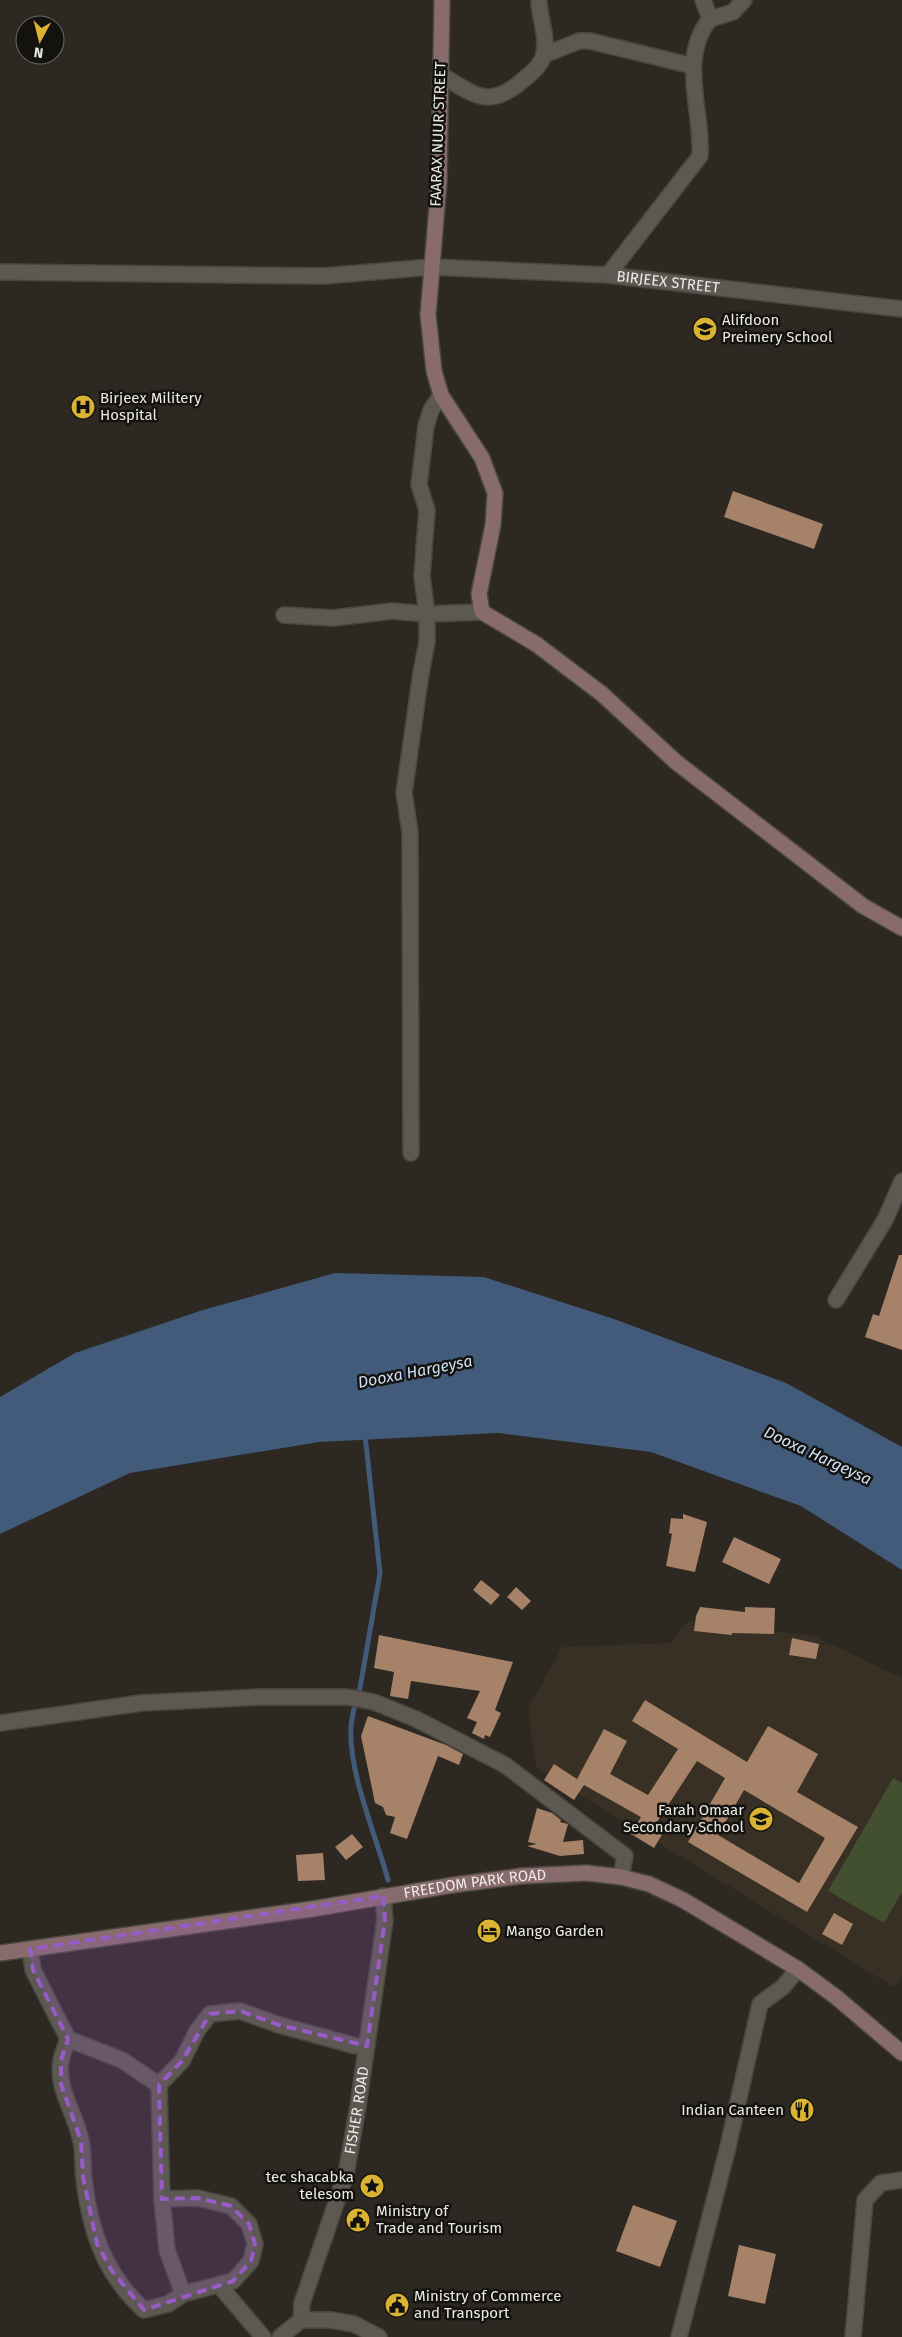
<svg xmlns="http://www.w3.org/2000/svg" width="902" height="2337" font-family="'Fira Sans',sans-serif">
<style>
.built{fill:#383024}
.green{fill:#42502f}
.water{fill:#425b7a}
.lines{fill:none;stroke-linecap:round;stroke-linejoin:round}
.stream{stroke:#425b7a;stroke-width:5}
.building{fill:#a68268;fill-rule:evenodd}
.street-casing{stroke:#49453f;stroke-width:18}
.secondary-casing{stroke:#49453f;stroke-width:18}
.street{stroke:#5d5851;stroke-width:15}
.secondary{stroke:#886b6c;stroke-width:15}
.marked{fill:#985cc8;fill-opacity:0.2;stroke:#985cc8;stroke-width:4;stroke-dasharray:10 6;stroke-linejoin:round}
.labels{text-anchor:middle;stroke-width:5;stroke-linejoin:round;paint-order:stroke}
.street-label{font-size:15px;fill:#edeae5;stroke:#13120f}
.poi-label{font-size:15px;fill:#edeae5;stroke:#13120f;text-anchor:start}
.water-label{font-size:16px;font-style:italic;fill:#cddff4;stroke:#13120f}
</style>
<rect width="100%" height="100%" fill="#2d2922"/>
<path class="built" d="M 688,1621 L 814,1636 L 902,1678 L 902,1976 L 894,1987 L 536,1768 L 528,1709 L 562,1647 L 670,1643 Z"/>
<path class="green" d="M 893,1778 L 902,1783 L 902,1892 L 884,1923 L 828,1891 Z"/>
<path class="water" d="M 335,1273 L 484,1277 L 614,1319 L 786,1383 L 902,1447 L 902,1570 L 801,1506 L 651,1452 L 498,1433 L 319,1442 L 130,1473 L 0,1534 L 0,1397 L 75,1353 L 203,1310 Z"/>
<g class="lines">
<path class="stream" d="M 365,1435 L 380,1573 L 360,1688 C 356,1701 352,1713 351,1726 C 348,1772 376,1835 388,1880"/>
</g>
<path class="building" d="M 733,491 L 823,524 L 814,549 L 724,517 Z
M 899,1255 L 902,1255 L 902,1350 L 865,1337 L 873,1314 L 879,1316 Z
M 683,1514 L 707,1522 L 695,1572 L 666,1566 L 672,1534 L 669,1533 L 671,1518 L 683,1519 Z
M 734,1537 L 781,1559 L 769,1584 L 722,1562 Z
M 481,1580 L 500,1595 L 491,1605 L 473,1590 Z
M 516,1587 L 531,1601 L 522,1610 L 507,1597 Z
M 700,1607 L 745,1612 L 745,1607 L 775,1608 L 774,1634 L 732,1633 L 732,1635 L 694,1631 L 696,1616 Z
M 379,1635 L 513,1662 L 495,1710 L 501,1713 L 490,1737 L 485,1735 L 484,1739 L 472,1733 L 477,1722 L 467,1718 L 480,1691 L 411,1681 L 408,1699 L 390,1696 L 394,1672 L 374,1668 Z
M 792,1638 L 819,1644 L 816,1659 L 789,1655 Z
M 645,1700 L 747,1762 L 768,1726 L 818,1754 L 797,1792 L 858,1827 L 807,1912 L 688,1842 L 725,1778 L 697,1761 L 657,1822 L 666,1828 L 654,1848 L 631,1834 L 641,1817 L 584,1785 L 574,1800 L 544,1780 L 554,1764 L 577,1779 L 604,1729 L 627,1741 L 610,1774 L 648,1795 L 678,1749 L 632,1721 ZM 744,1790 L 825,1838 L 799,1883 L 718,1835 Z
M 368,1716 L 446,1745 L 463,1754 L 459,1765 L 438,1756 L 407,1839 L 390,1833 L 395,1817 L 386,1815 L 383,1807 L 375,1803 L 361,1736 Z
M 537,1808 L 552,1813 L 561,1820 L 560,1822 L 568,1824 L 563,1842 L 583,1840 L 584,1854 L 560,1856 L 527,1846 L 537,1844 L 528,1842 Z
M 352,1834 L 363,1847 L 346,1860 L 335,1847 Z
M 323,1853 L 325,1880 L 298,1881 L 296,1855 Z
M 834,1913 L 853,1924 L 842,1945 L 822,1934 Z
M 633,2205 L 677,2221 L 660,2267 L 616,2251 Z
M 739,2245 L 776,2254 L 765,2304 L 728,2296 Z"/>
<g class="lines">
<defs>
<g id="street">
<path d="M 703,0 L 710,19"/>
<path d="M 544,55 L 579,41 L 590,41 L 693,66"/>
<path d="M 441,75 C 475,95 489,110 523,80 C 531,74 542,64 544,54 C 548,35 539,18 539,0"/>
<path id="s1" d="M 0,272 L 324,276 L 431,267 L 608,275 L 902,309"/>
<path d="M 608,275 L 700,156 C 703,111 678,58 710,19 L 733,12 L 744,0"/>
<path d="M 284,615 L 333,618 L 392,611 L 427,614 L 422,576 L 427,510 L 419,485 L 426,426 L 431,410 L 441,395"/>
<path d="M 411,1153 L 410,832 L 404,793 L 421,673 L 427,642 L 427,614 L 482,612"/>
<path d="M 836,1300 L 885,1220 L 902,1181"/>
<path d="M 0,1723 L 141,1703 L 261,1697 L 347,1697 L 374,1702 L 416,1719 L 505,1765 L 625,1856 L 621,1877"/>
<path d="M 30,1949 L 33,1970 L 68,2039 L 122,2060 L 159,2085"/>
<path d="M 68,2039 C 66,2046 62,2053 61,2061 C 56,2089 76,2114 81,2141 C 84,2153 82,2166 84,2179 C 90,2230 104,2274 144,2310 L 168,2304 L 183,2294 L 233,2281 L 251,2261 L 255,2244 L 249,2224 L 231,2206 L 198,2198 L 162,2199"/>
<path d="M 219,2285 L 263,2337"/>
<path d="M 183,2294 L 167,2250 L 162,2199 L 159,2085 L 182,2061 L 197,2031 L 210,2014 L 240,2011 L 279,2025 L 356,2046 L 367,2046"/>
<path id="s2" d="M 301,2320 L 302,2303 L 346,2174 L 358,2106 L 385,1920 L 383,1896"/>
<path d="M 280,2337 L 301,2320 L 330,2320 L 354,2324 L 379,2337"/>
<path d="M 679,2337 L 727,2151 L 760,2004 L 783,1987 L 798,1969"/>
<path d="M 853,2337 L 865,2200 L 881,2183 L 902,2180"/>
</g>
<g id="secondary">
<path d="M 442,0 L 439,182 L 428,315 L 434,371 L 441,395 L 482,458 L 495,493 L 493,525 L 479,594 L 482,612 L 536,644 L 602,694 L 676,762 L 863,906 L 902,928"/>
<path id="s3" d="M 0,1953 L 312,1909 L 453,1885 L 521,1876 L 587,1873 L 621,1877 L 649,1884 L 683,1900 L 798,1969 L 836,1997 L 902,2053"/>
</g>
</defs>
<use href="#street" class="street-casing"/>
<use href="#secondary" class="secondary-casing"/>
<use href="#street" class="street"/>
<use href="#secondary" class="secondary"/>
</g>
<path class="marked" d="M 383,1896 L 385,1920 L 367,2046 L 279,2025 L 240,2011 L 210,2014 L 182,2061 L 159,2085 L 162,2199 L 198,2198 L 231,2206 L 249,2224 L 255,2244 L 251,2261 L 233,2281 L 144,2310 L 112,2271 L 97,2244 L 83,2177 L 81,2141 L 61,2084 L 61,2060 L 68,2039 L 33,1970 L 30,1949 Z"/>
<defs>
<symbol id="school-disc" viewBox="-11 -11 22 22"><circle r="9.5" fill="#dab333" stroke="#13120f"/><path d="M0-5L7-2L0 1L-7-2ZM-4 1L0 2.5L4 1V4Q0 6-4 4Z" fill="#111"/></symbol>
<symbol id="hospital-disc" viewBox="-11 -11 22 22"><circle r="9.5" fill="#dab333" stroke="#13120f"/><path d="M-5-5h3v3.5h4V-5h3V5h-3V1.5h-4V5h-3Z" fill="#111"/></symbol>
<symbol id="hotel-disc" viewBox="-11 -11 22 22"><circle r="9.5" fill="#dab333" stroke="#13120f"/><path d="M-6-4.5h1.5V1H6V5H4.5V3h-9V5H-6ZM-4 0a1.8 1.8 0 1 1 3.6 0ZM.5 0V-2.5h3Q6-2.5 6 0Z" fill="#111"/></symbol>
<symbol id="restaurant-disc" viewBox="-11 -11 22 22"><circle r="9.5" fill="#dab333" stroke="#13120f"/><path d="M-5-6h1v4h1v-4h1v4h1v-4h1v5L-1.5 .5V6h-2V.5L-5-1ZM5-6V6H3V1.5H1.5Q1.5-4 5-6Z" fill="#111"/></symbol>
<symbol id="sight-disc" viewBox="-11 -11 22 22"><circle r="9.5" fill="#dab333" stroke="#13120f"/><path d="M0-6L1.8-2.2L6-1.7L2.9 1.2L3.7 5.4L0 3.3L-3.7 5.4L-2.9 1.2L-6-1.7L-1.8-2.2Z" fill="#111"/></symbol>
<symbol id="civic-disc" viewBox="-11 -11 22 22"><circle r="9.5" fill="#dab333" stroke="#13120f"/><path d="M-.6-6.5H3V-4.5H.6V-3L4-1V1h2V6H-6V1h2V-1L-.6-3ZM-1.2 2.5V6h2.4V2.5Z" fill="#111"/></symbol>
</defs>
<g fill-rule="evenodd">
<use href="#school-disc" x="691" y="315" width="28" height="28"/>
<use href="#hospital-disc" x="69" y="393" width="28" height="28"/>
<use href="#school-disc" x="747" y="1805" width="28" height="28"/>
<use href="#hotel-disc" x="475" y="1917" width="28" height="28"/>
<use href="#restaurant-disc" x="788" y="2096" width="28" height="28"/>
<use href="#sight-disc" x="358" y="2172" width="28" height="28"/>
<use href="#civic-disc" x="344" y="2206" width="28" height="28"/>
<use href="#civic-disc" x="383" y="2291" width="28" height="28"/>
</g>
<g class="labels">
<g class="street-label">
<text transform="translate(438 134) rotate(-88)" y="5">FAARAX NUUR STREET</text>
<text dy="5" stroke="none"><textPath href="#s1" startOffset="669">BIRJEEX STREET</textPath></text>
<text dy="5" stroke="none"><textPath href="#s3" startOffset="480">FREEDOM PARK ROAD</textPath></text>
<text dy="5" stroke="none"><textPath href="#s2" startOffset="218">FISHER ROAD</textPath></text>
</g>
<g class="poi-label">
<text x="722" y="325">Alifdoon<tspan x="722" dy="17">Preimery School</tspan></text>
<text x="100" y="403">Birjeex Militery<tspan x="100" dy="17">Hospital</tspan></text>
<text x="744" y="1815" text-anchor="end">Farah Omaar<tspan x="744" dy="17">Secondary School</tspan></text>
<text x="506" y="1936">Mango Garden</text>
<text x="784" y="2115" text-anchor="end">Indian Canteen</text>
<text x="354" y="2182" text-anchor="end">tec shacabka<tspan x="354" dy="17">telesom</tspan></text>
<text x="376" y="2216">Ministry of<tspan x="376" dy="17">Trade and Tourism</tspan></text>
<text x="414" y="2301">Ministry of Commerce<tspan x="414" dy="17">and Transport</tspan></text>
</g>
<g class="water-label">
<text transform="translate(415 1371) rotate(-11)" y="6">Dooxa Hargeysa</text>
<text transform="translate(818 1455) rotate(25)" y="6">Dooxa Hargeysa</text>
</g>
</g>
<g transform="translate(40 40) rotate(187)"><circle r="24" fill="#13120f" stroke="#6a6865"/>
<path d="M0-4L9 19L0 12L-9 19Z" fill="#dab333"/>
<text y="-8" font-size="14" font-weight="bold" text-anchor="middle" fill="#edeae5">N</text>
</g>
</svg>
